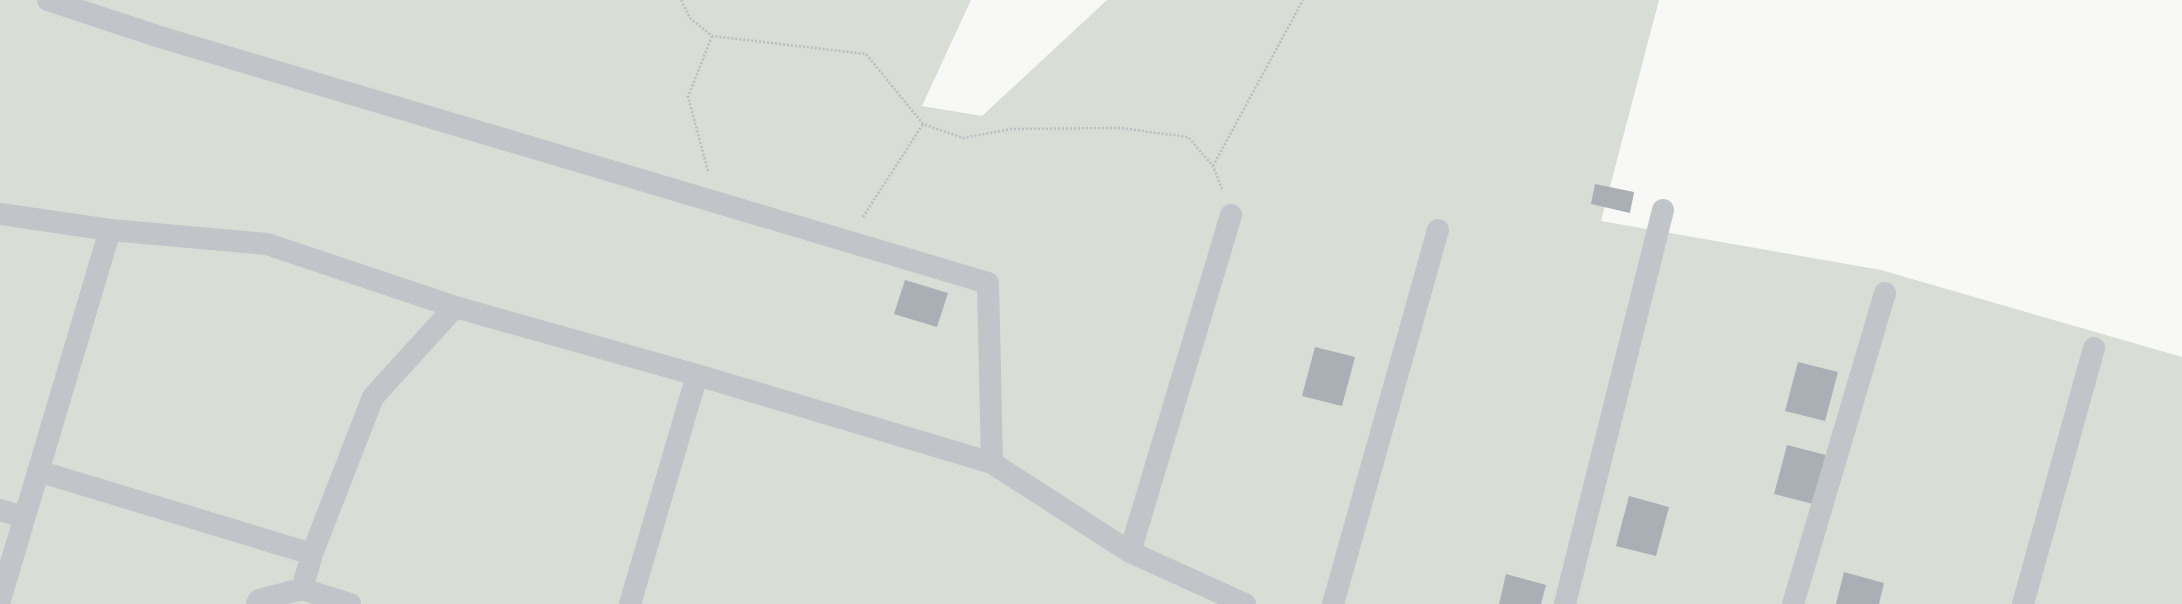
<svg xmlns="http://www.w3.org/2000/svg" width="2182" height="604" font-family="'Noto Sans',sans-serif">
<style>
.green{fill:#d8ddd6}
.building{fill:#aaafb6}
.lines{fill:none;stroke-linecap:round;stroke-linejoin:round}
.path{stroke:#bbbdc0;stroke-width:2.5;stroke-dasharray:2 2;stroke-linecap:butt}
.minor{stroke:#c1c4c8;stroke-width:22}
</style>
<rect width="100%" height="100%" fill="#f8f9f7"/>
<path class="green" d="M 0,0 L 971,0 L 922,106 L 982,116 L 1107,0 L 1659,0 L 1601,221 L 1881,270 L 2182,357 L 2182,604 L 0,604 Z"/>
<path class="building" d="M 1595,184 L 1634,192 L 1630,213 L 1591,204 Z
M 905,280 L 948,293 L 937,327 L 894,314 Z
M 1315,347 L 1355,357 L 1342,406 L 1302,396 Z
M 1798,362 L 1838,372 L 1825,421 L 1785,411 Z
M 1787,445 L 1826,455 L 1813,504 L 1774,494 Z
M 1629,496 L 1669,507 L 1656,556 L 1616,546 Z
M 1844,572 L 1884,583 L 1879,604 L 1836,604 Z
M 1506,574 L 1546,585 L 1541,604 L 1499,604 Z"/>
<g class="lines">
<path class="path" d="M 681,0 L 690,18 L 712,36 L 866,54 L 923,124 L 963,138 L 1011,129 L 1120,128 L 1188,137 L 1213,166 L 1222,189
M 1213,166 L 1303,0
M 708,171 L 688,97 L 712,36
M 863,217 L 923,124"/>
<path class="minor" d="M 48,0 L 160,37 L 988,283 L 992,463
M 0,214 L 110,230 L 267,244 L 455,307 L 697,375 L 992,463 L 1130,552 L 1245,604
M 38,471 L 312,554
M 0,510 L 24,517
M 1130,552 L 1231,215
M 302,589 L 312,554 L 373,397 L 455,307
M 0,600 L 110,230
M 257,604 L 259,600 L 302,589 L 350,604
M 630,604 L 697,375
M 1333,604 L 1438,230
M 1565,604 L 1663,210
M 1793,604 L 1885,293
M 2023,604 L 2094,348"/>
</g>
</svg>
